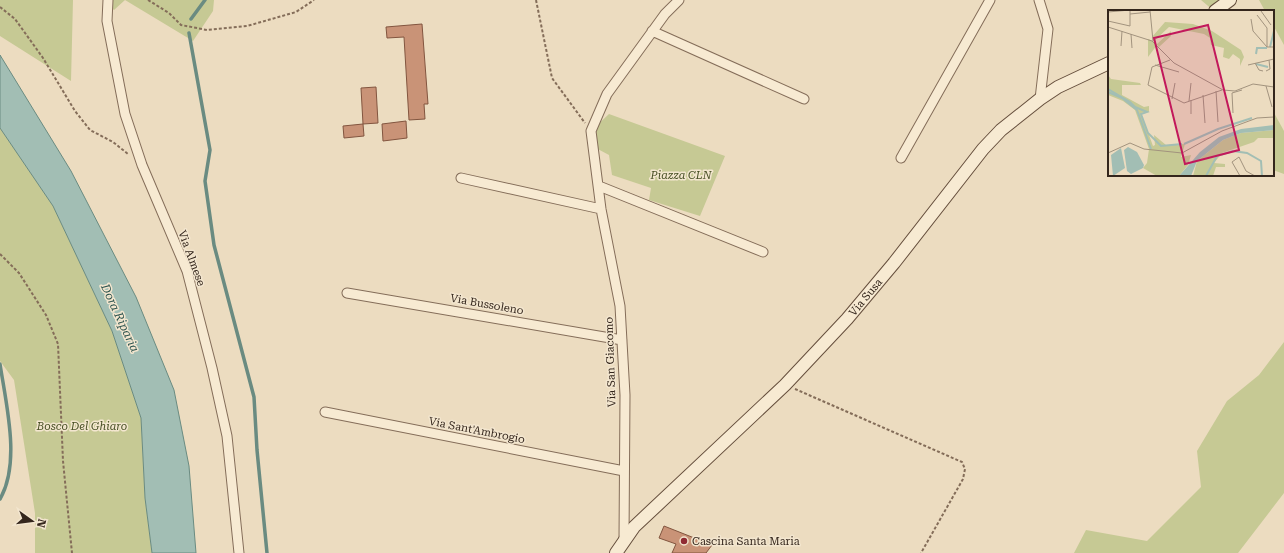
<svg xmlns="http://www.w3.org/2000/svg" width="1284" height="553" font-family="'Roboto Serif',serif">
<style>
.green{fill:#c6c994}
.water{fill:#a2beb4;stroke:#6a8b81}
.lines{fill:none;stroke-linecap:round;stroke-linejoin:round}
.stream{stroke:#6a8b81;stroke-width:3.5}
.building{fill:#c99377;stroke:#82553f}
.minor-casing{stroke:#846d59;stroke-width:11}
.secondary-casing{stroke:#654e3c;stroke-width:14}
.path{stroke:#846d59;stroke-width:2;stroke-dasharray:3 2;stroke-linecap:butt}
.minor{stroke:#f7ead2;stroke-width:9}
.secondary{stroke:#f7ead2;stroke-width:12}
.poi-dot{fill:#902b33;stroke:#f3e6cf;stroke-width:1.5}
.labels{text-anchor:middle;stroke-width:3;stroke-linejoin:round;paint-order:stroke}
.park-label{font-size:11px;font-style:italic;fill:#474f24;stroke:#f3e6cf}
.street-label{font-size:11px;fill:#34261c;stroke:#f3e6cf}
.poi-label{font-size:11px;fill:#34261c;stroke:#f3e6cf;text-anchor:start}
.water-label{font-size:12px;font-style:italic;fill:#2c534e;stroke:#f3e6cf}
.inset-river{fill:none;stroke:#a2beb4;stroke-width:2}
.inset-road{fill:none;stroke:#a2937e;stroke-width:1}
.view{fill:#c2185b;fill-opacity:0.15;stroke:#c2185b;stroke-width:2}
.inset-edge{fill:none;stroke:#34261c;stroke-width:2}
</style>
<rect width="100%" height="100%" fill="#ecdcc0"/>
<path class="green" d="M 0,0 L 73,0 L 71,81 L 0,36 Z
M 104,0 L 214,0 L 213,11 L 193,41 L 125,0 L 114,10 Z
M 1201,0 L 1230,0 L 1214,11 Z
M 1259,0 L 1284,0 L 1284,45 L 1273,25 L 1273,11 L 1265,11 Z
M 1273,111 L 1284,131 L 1284,174 L 1273,170 Z
M 609,114 L 725,156 L 700,216 L 649,200 L 651,188 L 612,175 L 609,155 L 594,147 L 591,131 Z
M 0,128 L 53,206 L 112,331 L 141,418 L 145,498 L 152,553 L 35,553 L 35,513 L 14,380 L 0,361 Z
M 1284,342 L 1284,493 L 1238,553 L 1074,553 L 1086,530 L 1147,541 L 1201,487 L 1197,451 L 1227,401 L 1259,375 Z"/>
<path class="water" d="M 0,55 L 71,171 L 136,297 L 174,390 L 189,466 L 196,553 L 152,553 L 145,498 L 141,418 L 112,331 L 53,206 L 0,128 Z"/>
<g class="lines">
<path class="stream" d="M 191,19 L 205,0
M 189,33 L 210,150 L 205,181 L 214,245 L 254,397 L 257,450 L 267,553
M 0,364 C 6,404 21,463 0,499"/>
</g>
<path class="building" d="M 422,24 L 428,104 L 424,104 L 425,119 L 409,120 L 404,37 L 387,38 L 386,27 Z
M 376,87 L 378,123 L 363,124 L 361,88 Z
M 406,121 L 407,138 L 383,141 L 382,124 Z
M 363,124 L 364,136 L 344,138 L 343,126 Z
M 664,526 L 712,545 L 706,553 L 672,553 L 676,544 L 659,538 Z"/>
<g class="lines">
<defs>
<path id="minor" d="M 108,0 L 107,21 L 125,114 L 142,165 L 187,271 L 212,368 L 227,436 L 239,553
M 1039,0 L 1048,29 L 1040,99
M 652,31 L 804,99
M 901,158 L 990,0
M 461,178 L 601,209
M 599,186 L 763,252
M 347,293 L 622,340
M 325,412 L 624,471
M 624,540 L 625,395 L 620,306 L 601,209 L 591,131 L 607,94 L 665,14 L 679,0"/>
<g id="secondary">
<path d="M 1215,11 L 1230,0"/>
<path id="s1" d="M 616,553 L 634,527 L 785,385 L 847,319 L 894,263 L 983,149 L 1001,130 L 1040,99 L 1058,87 L 1109,63"/>
</g>
</defs>
<use href="#minor" class="minor-casing"/>
<use href="#secondary" class="secondary-casing"/>
<path class="path" d="M 148,0 L 169,13 L 181,25 L 207,30 L 247,26 L 296,12 L 314,0
M 536,0 L 552,78 L 585,123
M 0,7 L 15,19 L 43,58 L 75,111 L 90,130 L 113,142 L 128,154
M 0,254 L 19,273 L 46,315 L 58,344 L 63,461 L 72,553
M 795,389 L 962,462 L 965,469 L 963,479 L 921,553"/>
<use href="#minor" class="minor"/>
<use href="#secondary" class="secondary"/>
</g>
<circle class="poi-dot" cx="684" cy="541" r="4"/>
<g class="labels">
<g class="park-label">
<text x="681" y="179">Piazza CLN</text>
<text x="82" y="430">Bosco Del Ghiaro</text>
</g>
<g class="street-label">
<text transform="translate(192 258) rotate(70)" y="4">Via Almese</text>
<text dy="4" stroke="none"><textPath href="#s1" startOffset="358">Via Susa</textPath></text>
<text transform="translate(487 304) rotate(10)" y="4">Via Bussoleno</text>
<text transform="translate(610 362) rotate(-92)" y="4">Via San Giacomo</text>
<text transform="translate(477 430) rotate(11)" y="4">Via Sant'Ambrogio</text>
</g>
<g class="poi-label">
<text x="692" y="545">Cascina Santa Maria</text>
</g>
<g class="water-label">
<text transform="translate(120 318) rotate(65)" y="4">Dora Riparia</text>
</g>
</g>
<g transform="translate(1108 10)">
<rect width="166" height="166" fill="#ecdcc0"/>
<path d="M 57,12 L 85,14 L 104,21 L 133,40 L 136,47 L 132,56 L 132,49 L 125,44 L 121,49 L 115,47 L 116,38 L 103,35 L 102,28 L 96,24 L 61,17 L 45,32 L 49,34 L 63,21 L 63,26 L 51,37 L 49,35 L 40,47 L 40,29 L 45,31 L 44,27 ZM 0,65 L 3,69 L 32,73 L 33,75 L 14,75 L 14,85 L 36,97 L 41,96 L 41,102 L 33,103 L 45,136 L 47,135 L 46,125 L 58,135 L 77,134 L 73,147 L 83,145 L 80,155 L 71,166 L 49,166 L 35,158 L 39,153 L 41,139 L 27,100 L 15,91 L 0,85 ZM 166,120 L 166,128 L 150,128 L 146,132 L 114,143 L 106,153 L 117,154 L 117,157 L 108,157 L 105,166 L 85,166 L 89,151 L 115,130 L 133,123 Z" fill="#c6c994"/>
<path d="M 166,115 L 166,120 L 133,123 L 115,130 L 89,151 L 83,166 L 71,166 L 92,142 L 111,127 L 133,119 ZM 20,137 L 29,142 L 36,155 L 35,158 L 23,164 L 19,161 L 16,140 ZM 13,138 L 17,158 L 5,166 L 3,145 Z" fill="#a2beb4"/>
<path class="inset-river" d="M 162,37 L 166,21M 148,44 L 149,38 L 159,38M 148,54 L 160,57M 0,79 L 22,92 L 27,97 L 39,102 L 33,104 L 40,123 L 53,136 L 74,134M 0,82 L 14,88 L 29,100 L 43,139M 76,134 L 110,119 L 144,108M 98,166 L 109,146 L 125,141 L 139,143 L 153,151 L 154,166"/>
<path class="inset-road" d="M 42,0 L 45,31M 153,1 L 163,15M 0,2 L 22,0 L 22,16 L 0,11M 22,4 L 42,2M 149,5 L 159,18 L 159,37M 143,9 L 145,21 L 159,37 L 166,37M 0,17 L 44,31 L 66,53 L 115,80 L 127,81 L 145,74 L 166,77M 23,24 L 24,38M 13,36 L 14,21M 62,50 L 44,57 L 40,75 L 76,93 L 114,80M 147,53 L 151,60 L 155,61M 47,55 L 71,62M 140,55 L 166,49M 158,61 L 162,59 L 161,50M 158,76 L 164,97M 108,81 L 110,112M 95,85 L 97,113M 64,89 L 67,73M 83,90 L 83,104M 81,91 L 83,73M 125,103 L 124,83 L 134,80M 0,143 L 22,133 L 36,139 L 74,143 L 114,121 L 149,108 L 166,107M 132,166 L 124,152 L 131,147 L 138,161 L 147,166"/>
<path class="view" d="M 100,15 L 131,140 L 77,154 L 46,28 Z"/>
<rect width="166" height="166" class="inset-edge"/>
</g>
<g transform="translate(32 521) rotate(104)" stroke="#f3e6cf" stroke-width="3" paint-order="stroke">
<path d="M0-3L7 15L0 10L-7 15Z" fill="#34261c"/>
<text y="-6" font-size="11" font-weight="bold" text-anchor="middle" fill="#34261c">N</text>
</g>
</svg>
